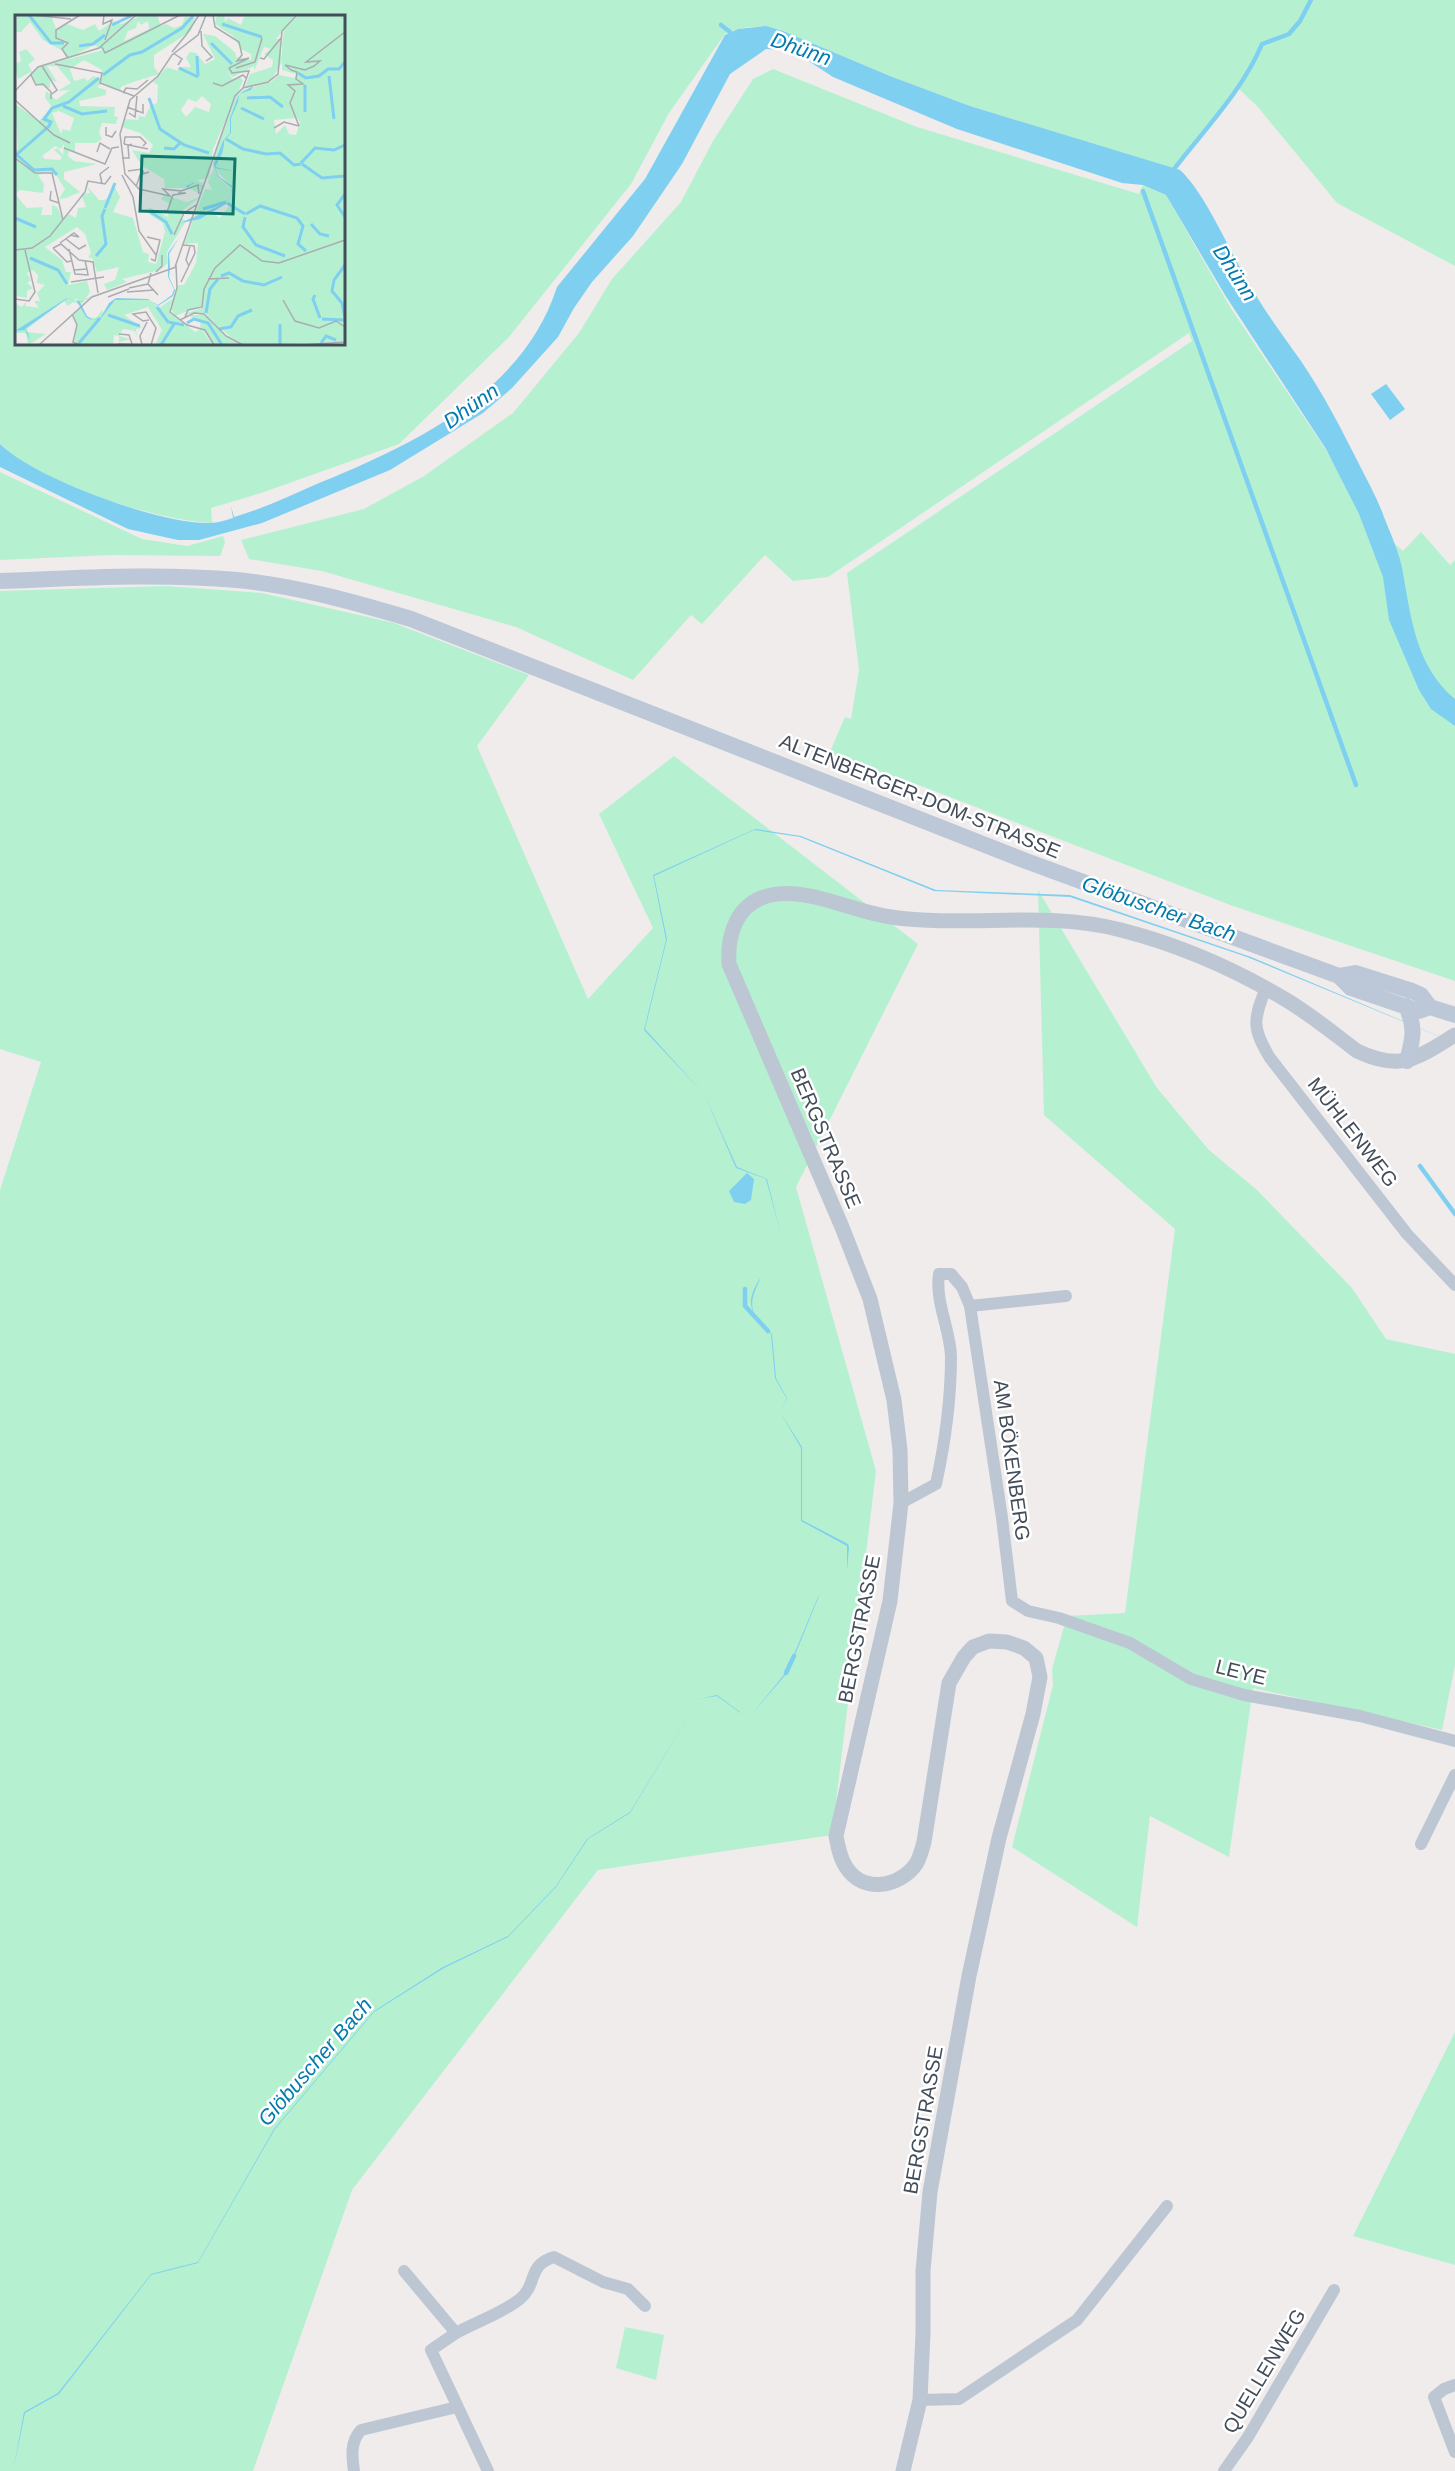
<svg xmlns="http://www.w3.org/2000/svg" width="1455" height="2471" font-family="Helvetica,sans-serif">
<style>
.green{fill:#b5f1d1;fill-rule:evenodd}
.water{fill:#7fcff1}
.lines{fill:none;stroke-linecap:round;stroke-linejoin:round}
.stream{stroke:#7fcff1;stroke-width:4.5}
.minor{stroke:#bdc7d3;stroke-width:12}
.tertiary{stroke:#bdc7d3;stroke-width:15}
.secondary{stroke:#bcc7d7;stroke-width:16}
.labels{text-anchor:middle;stroke-width:5;stroke-linejoin:round;paint-order:stroke}
.street-label{font-size:20px;fill:#434d5a;stroke:#fff}
.water-label{font-size:21px;font-style:italic;fill:#037bad;stroke:#fff}
.inset-river{fill:none;stroke:#7fcff1;stroke-width:3}
.inset-road{fill:none;stroke:#aaacb1;stroke-width:1.5}
.view{fill:#0f766e;fill-opacity:0.15;stroke:#0f766e;stroke-width:3}
.inset-edge{fill:none;stroke:#434d5a;stroke-width:3}
</style>
<rect width="100%" height="100%" fill="#efeceb"/>
<path class="green" d="M 0,0 L 1455,0 L 1455,266 L 1337,203 L 1257,106 L 1239,89 L 1175,169 L 970,106 L 890,76 L 783,31 C 763,25 744,25 725,34 L 669,113 L 631,184 L 509,337 L 399,444 L 261,493 L 211,508 L 212,523 C 157,521 39,483 0,444 ZM 16,16 L 344,16 L 344,344 L 16,344 Z
M 773,69 L 917,127 L 1139,194 L 1143,185 L 1166,195 L 1230,307 L 1326,450 L 1363,516 L 1403,551 L 1421,532 L 1450,565 L 1455,560 L 1455,981 L 1233,906 L 924,787 L 829,754 L 845,717 L 851,719 L 859,670 L 847,573 L 1192,341 L 1189,333 L 828,577 L 793,581 L 765,555 L 702,624 L 691,615 L 633,680 L 516,627 L 322,571 L 249,559 L 241,540 L 364,509 L 424,476 L 513,413 L 579,333 L 612,279 L 681,202 L 713,141 L 753,79 Z
M 0,472 L 142,539 L 187,546 L 223,536 L 225,543 L 220,556 L 111,555 L 0,560 Z
M 166,586 L 262,593 L 394,623 L 529,675 L 477,746 L 588,999 L 653,928 L 599,814 L 674,756 L 918,944 L 796,1187 L 876,1471 L 832,1835 L 598,1870 L 352,2190 L 253,2471 L 0,2471 L 0,1190 L 41,1062 L 0,1049 L 0,591 Z
M 1038,890 L 1157,1088 L 1209,1150 L 1257,1190 L 1352,1288 L 1386,1339 L 1455,1354 L 1455,1665 L 1442,1730 L 1253,1688 L 1229,1857 L 1150,1816 L 1137,1927 L 1012,1847 L 1053,1685 L 1052,1669 L 1067,1616 L 1125,1613 L 1175,1229 L 1044,1115 Z
M 1455,2032 L 1455,2265 L 1353,2236 Z
M 625,2327 L 664,2335 L 656,2380 L 616,2368 Z"/>
<path class="water" d="M 766,26 L 783,31 L 890,76 L 970,106 L 1180,170 C 1205,193 1228,248 1246,278 C 1262,308 1282,334 1301,361 C 1324,395 1343,432 1361,468 C 1369,484 1378,500 1384,517 C 1391,535 1400,554 1403,573 C 1411,619 1417,668 1455,699 L 1455,726 L 1431,709 L 1419,690 L 1389,620 L 1383,577 L 1359,514 L 1326,449 L 1225,295 L 1166,195 L 1143,185 L 1122,183 L 957,129 L 833,77 L 804,58 L 782,50 L 766,49 L 730,74 L 682,164 L 633,236 L 592,282 L 574,308 L 558,337 L 512,388 L 483,413 L 390,470 L 262,523 L 199,540 L 178,540 L 128,529 L 0,467 L 0,444 C 34,478 161,525 210,523 C 218,523 226,520 233,518 L 231,506 L 275,344 L 231,506 L 234,517 C 263,509 291,495 319,483 C 414,444 523,393 557,287 L 645,179 L 725,35 L 738,29 Z
M 1386,384 L 1405,409 L 1390,420 L 1371,394 Z
M 755,829 L 801,836 L 936,890 L 1070,895 L 1251,957 L 1455,1043 L 1247,957 L 1070,897 L 934,891 L 800,837 L 754,830 L 654,876 L 667,939 L 645,1029 L 704,1094 L 737,1167 L 767,1179 L 781,1235 L 763,1272 L 781,1235 L 766,1179 L 736,1168 L 704,1094 L 644,1030 L 666,940 L 653,875 Z
M 747,1173 L 754,1179 L 751,1200 L 745,1204 L 734,1202 L 729,1191 Z
M 761,1277 C 753,1295 746,1307 761,1324 C 764,1328 769,1330 772,1334 L 776,1378 L 787,1398 L 780,1412 L 802,1447 L 802,1520 L 848,1544 L 849,1547 L 847,1571 L 819,1596 L 788,1672 L 752,1714 L 739,1712 L 717,1696 L 699,1699 L 630,1813 L 588,1839 L 556,1887 L 510,1935 L 508,1937 L 444,1968 L 374,2012 L 275,2129 L 198,2263 L 151,2275 L 59,2394 L 25,2413 L 13,2471 L 24,2412 L 58,2393 L 151,2274 L 198,2262 L 274,2129 L 374,2011 L 443,1967 L 508,1936 L 556,1886 L 587,1839 L 630,1812 L 699,1699 L 717,1695 L 740,1712 L 752,1714 L 787,1671 L 818,1597 L 847,1571 L 847,1546 L 801,1521 L 801,1448 L 780,1412 L 787,1399 L 775,1378 L 771,1334 C 751,1314 743,1304 761,1277 Z"/>
<g class="lines">
<path class="stream" d="M 721,25 L 730,32
M 1171,173 C 1202,132 1242,92 1262,44 L 1289,34 L 1300,21 L 1311,0
M 1143,191 L 1356,785
M 1420,1166 L 1455,1214
M 745,1289 L 745,1306 L 768,1331
M 786,1673 L 794,1656"/>
<path class="minor" d="M 1266,988 C 1253,1020 1252,1028 1270,1058 L 1407,1234 L 1455,1285
M 970,1306 L 1066,1296
M 901,1503 L 936,1484 C 945,1443 951,1398 951,1356 C 950,1328 935,1303 939,1274 L 951,1274 L 962,1287 L 970,1306 L 1002,1518 L 1012,1601 L 1028,1611 L 1059,1618 L 1130,1643 L 1191,1679 L 1244,1695 L 1360,1716 L 1455,1741
M 1421,1844 L 1455,1775
M 404,2271 L 456,2333 L 431,2350 L 488,2471
M 456,2333 C 476,2322 502,2313 520,2299 C 538,2284 527,2265 554,2257 L 603,2282 L 628,2289 L 645,2306
M 1455,2385 L 1444,2389 L 1434,2397 L 1455,2452
M 920,2400 L 959,2399 L 1077,2320 L 1167,2206
M 354,2471 C 352,2457 350,2442 361,2430 L 457,2407
M 1224,2471 L 1248,2437 L 1334,2290"/>
<path class="tertiary" d="M 903,2471 L 920,2400 L 923,2333 L 923,2271 L 930,2192 L 969,1976 L 999,1838 L 1033,1714 L 1040,1677 L 1036,1658 L 1024,1648 L 1007,1642 L 989,1641 L 973,1647 L 964,1657 L 949,1683 L 924,1842 C 922,1849 920,1858 916,1864 C 900,1887 863,1894 846,1867 C 840,1858 838,1847 836,1836 L 890,1601 L 901,1503 L 900,1450 L 894,1400 L 870,1299 L 842,1227 L 729,964 C 727,934 737,902 771,895 C 807,887 854,912 891,917 C 967,928 1045,910 1121,930 C 1176,944 1234,969 1283,998 C 1309,1013 1333,1033 1357,1051 C 1401,1072 1417,1058 1455,1035"/>
<path class="secondary" d="M 0,581 C 79,578 158,573 237,580 C 297,586 354,602 411,619 L 1026,861 L 1339,976 L 1351,988 L 1419,1011 L 1430,1007 L 1455,1015
M 1339,976 L 1355,973 L 1412,991 L 1421,995 L 1430,1007
M 1406,1006 C 1416,1028 1413,1039 1407,1061"/>
</g>
<g class="labels">
<g class="street-label">
<text transform="translate(920 796) rotate(22)" y="7">ALTENBERGER-DOM-STRASSE</text>
<text transform="translate(1353 1132) rotate(52)" y="7">MÜHLENWEG</text>
<text transform="translate(826 1138) rotate(67)" y="7">BERGSTRASSE</text>
<text transform="translate(1012 1460) rotate(82)" y="7">AM BÖKENBERG</text>
<text transform="translate(859 1629) rotate(-79)" y="7">BERGSTRASSE</text>
<text transform="translate(1241 1672) rotate(14)" y="7">LEYE</text>
<text transform="translate(923 2120) rotate(-80)" y="7">BERGSTRASSE</text>
<text transform="translate(1264 2371) rotate(-59)" y="7">QUELLENWEG</text>
</g>
<g class="water-label">
<text transform="translate(801 49) rotate(19)" y="7">Dhünn</text>
<text transform="translate(1235 273) rotate(57)" y="7">Dhünn</text>
<text transform="translate(471 406) rotate(-35)" y="7">Dhünn</text>
<text transform="translate(1159 909) rotate(19)" y="7">Glöbuscher Bach</text>
<text transform="translate(315 2062) rotate(-49)" y="7">Glöbuscher Bach</text>
</g>
</g>
<g transform="translate(15 15)">
<rect width="330" height="330" fill="#efeceb"/>
<path d="M 2,0 L 36,0 L 41,14 L 52,9 L 68,15 L 80,9 L 84,16 L 99,6 L 106,9 L 128,0 L 142,0 L 146,11 L 151,9 L 159,13 L 167,10 L 170,2 L 180,3 L 176,16 L 139,40 L 139,52 L 144,59 L 118,67 L 106,72 L 105,76 L 87,68 L 82,72 L 91,75 L 91,80 L 64,86 L 65,91 L 100,92 L 99,101 L 103,102 L 101,109 L 87,108 L 84,117 L 87,124 L 81,128 L 60,128 L 60,137 L 54,135 L 53,141 L 59,146 L 82,149 L 49,157 L 49,164 L 65,177 L 51,183 L 44,184 L 50,174 L 41,160 L 31,158 L 23,160 L 29,169 L 28,178 L 5,175 L 0,179 L 0,136 L 3,134 L 0,89 L 24,106 L 37,92 L 30,83 L 31,76 L 41,85 L 55,75 L 43,76 L 56,68 L 42,51 L 32,51 L 42,67 L 35,65 L 35,73 L 22,70 L 15,58 L 24,52 L 88,35 L 79,30 L 52,44 L 48,36 L 28,25 L 15,7 L 6,17 L 1,17 ZM 123,6 L 126,10 L 133,6 L 134,14 L 109,26 L 113,16 L 121,13 ZM 69,45 L 87,55 L 86,65 L 79,61 L 72,66 L 70,63 L 59,66 L 55,54 ZM 44,96 L 59,103 L 55,116 L 48,114 L 46,119 L 37,98 ZM 49,129 L 48,140 L 43,133 L 39,135 L 47,142 L 45,145 L 30,144 L 27,141 L 40,131 L 46,134 ZM 202,0 L 209,0 L 210,7 L 213,3 L 226,10 L 230,0 L 281,0 L 261,24 L 265,24 L 267,47 L 256,65 L 230,72 L 235,59 L 257,52 L 258,45 L 249,39 L 256,34 L 249,32 L 239,56 L 239,51 L 218,62 L 211,57 L 219,65 L 225,62 L 228,66 L 198,134 L 194,163 L 182,165 L 190,169 L 183,178 L 174,173 L 150,173 L 149,164 L 126,150 L 117,135 L 134,138 L 138,130 L 125,118 L 107,112 L 110,104 L 123,105 L 124,101 L 130,102 L 135,91 L 142,88 L 143,70 L 138,67 L 152,52 L 163,56 L 164,52 L 176,52 L 171,43 L 175,37 L 181,38 L 190,49 L 200,44 L 188,19 L 200,21 L 220,37 L 221,42 L 236,45 L 236,39 L 226,34 L 218,21 L 200,9 ZM 187,81 L 196,89 L 194,97 L 180,92 L 171,102 L 166,95 L 173,84 L 181,87 ZM 284,0 L 330,0 L 330,327 L 229,330 L 211,320 L 190,298 L 169,299 L 187,293 L 188,290 L 160,301 L 155,291 L 163,270 L 169,270 L 181,248 L 183,228 L 169,229 L 190,174 L 197,175 L 193,167 L 199,153 L 203,163 L 216,173 L 211,188 L 197,198 L 205,203 L 214,191 L 212,188 L 217,172 L 198,152 L 199,140 L 220,83 L 228,75 L 256,67 L 264,60 L 280,63 L 281,59 L 267,55 L 267,30 L 269,15 ZM 282,103 L 285,107 L 281,120 L 274,119 L 270,110 L 261,119 L 259,105 ZM 11,34 L 20,44 L 13,50 L 17,56 L 3,64 L 0,49 L 6,46 L 4,37 ZM 98,169 L 105,182 L 98,197 L 118,203 L 128,237 L 134,239 L 133,247 L 141,249 L 150,217 L 148,208 L 134,199 L 134,192 L 153,202 L 155,189 L 146,184 L 149,180 L 172,187 L 185,182 L 168,195 L 166,203 L 171,206 L 152,237 L 153,248 L 145,255 L 107,264 L 112,267 L 92,275 L 89,269 L 100,265 L 104,252 L 82,257 L 77,243 L 73,242 L 76,238 L 70,219 L 62,212 L 30,232 L 47,245 L 51,257 L 56,257 L 53,270 L 72,266 L 75,277 L 67,289 L 62,284 L 58,284 L 66,290 L 58,287 L 53,291 L 49,286 L 13,313 L 12,317 L 31,319 L 13,330 L 11,318 L 0,318 L 0,288 L 7,292 L 11,287 L 11,291 L 24,293 L 19,286 L 25,286 L 22,278 L 30,270 L 22,268 L 23,260 L 18,255 L 12,258 L 16,265 L 12,268 L 18,273 L 12,276 L 12,283 L 0,281 L 0,179 L 12,193 L 28,192 L 26,200 L 37,200 L 37,190 L 42,192 L 48,205 L 54,199 L 61,203 L 63,193 L 71,192 L 66,179 L 75,178 L 72,171 L 84,185 L 89,185 L 97,180 ZM 105,284 L 135,285 L 144,293 L 157,284 L 155,298 L 180,317 L 186,314 L 198,330 L 140,330 L 147,315 L 133,292 L 109,300 L 127,313 L 121,314 L 122,322 L 120,316 L 108,314 L 104,321 L 116,324 L 104,327 L 104,321 L 99,320 L 98,330 L 44,330 L 59,328 L 62,310 L 58,300 L 67,291 L 72,302 L 81,303 L 87,295 L 89,299 L 96,287 ZM 177,300 L 189,300 L 226,330 L 200,330 L 185,312 L 186,306 L 175,302 Z" fill="#b5f1d1" fill-rule="evenodd"/>
<path d="M 238,71 L 236,75 L 224,79 L 223,87 L 216,103 L 216,118 L 209,126 L 209,130 L 207,139 L 200,152 L 223,157 L 235,167 L 223,157 L 200,153 L 204,162 L 217,171 L 217,174 L 211,189 L 185,204 L 166,208 L 164,223 L 154,239 L 155,252 L 154,262 L 160,275 L 158,281 L 143,291 L 135,285 L 100,285 L 87,302 L 84,304 L 78,305 L 74,304 L 71,302 L 61,285 L 53,283 L 10,314 L 13,318 L 15,326 L 10,315 L 0,316 L 52,283 L 68,287 L 70,285 L 81,278 L 71,285 L 70,285 L 69,286 L 65,287 L 72,301 L 78,305 L 86,302 L 94,288 L 101,283 L 133,284 L 143,290 L 157,280 L 159,274 L 153,262 L 153,238 L 164,223 L 166,208 L 176,203 L 178,199 L 185,183 L 185,178 L 187,172 L 180,167 L 178,169 L 175,170 L 174,172 L 172,172 L 171,171 L 180,167 L 188,172 L 185,183 L 177,203 L 211,188 L 217,173 L 203,162 L 200,154 L 199,149 L 208,126 L 215,118 L 215,103 L 224,79 Z" fill="#7fcff1"/>
<path class="inset-river" d="M 14,0 L 36,28 L 49,28M 207,9 L 247,22M 97,10 L 116,1M 196,28 L 217,49M 64,31 L 78,29 L 90,20M 182,41 L 183,61M 164,53 L 183,62M 283,58 L 291,63 L 304,61 L 313,54 L 324,54 L 330,47M 88,60 L 115,40 L 127,37 L 167,13 L 178,1M 314,61 L 319,104M 290,70 L 290,97M 134,83 L 145,114 L 169,130 L 194,138M 232,83 L 255,82 L 268,92M 48,91 L 67,99 L 92,96M 226,93 L 249,104M 211,124 L 228,134 L 251,139 L 265,138 L 279,150 L 286,149M 149,133 L 159,134 L 165,128M 2,140 L 19,155 L 37,154 L 42,160M 0,141 L 34,111 L 36,107 L 29,104 L 37,93 L 54,87 L 84,63M 286,148 L 300,133 L 319,135 L 330,130M 287,149 L 307,163 L 330,161M 330,179 L 322,190 L 330,202M 212,188 L 230,199M 90,193 L 100,168M 188,194 L 211,187M 134,196 L 151,207 L 157,219M 231,199 L 245,191 L 282,203 L 288,211 L 283,229 L 291,236M 230,202 L 228,212 L 241,230 L 270,241M 0,203 L 21,212M 296,209 L 305,219 L 314,221M 81,241 L 91,229 L 87,201 L 90,194M 15,243 L 43,255 L 52,269M 330,250 L 319,265 L 317,276 L 327,288 L 330,303M 206,261 L 214,258 L 228,266 L 249,270 L 267,262M 300,280 L 298,284 L 305,303M 142,292 L 153,307 L 169,310M 191,298 L 195,274 L 203,264M 93,300 L 125,311M 307,304 L 329,305M 172,308 L 179,304 L 193,308 L 207,330M 265,309 L 265,329M 204,314 L 216,312 L 223,301 L 237,295M 64,328 L 85,303M 306,328 L 311,321 L 321,325M 146,330 L 159,309"/>
<path class="inset-road" d="M 18,0 L 56,4M 89,0 L 88,9 L 97,5 L 90,25M 198,0 L 200,12 L 224,27 L 227,40 L 222,46 L 234,43 L 214,53 L 217,58 L 234,56 L 228,73M 186,16 L 187,31 L 197,42 L 191,46M 171,20 L 184,0M 87,32 L 90,38 L 165,0M 157,37 L 171,20M 158,38 L 167,44 L 163,50M 53,43 L 47,34 L 53,28 L 41,23 L 41,15 L 65,0M 245,43 L 249,44 L 266,23M 40,49 L 87,58 L 85,68 L 119,81M 27,51 L 42,75 L 37,79M 221,53 L 240,47 L 247,23M 276,55 L 282,57 L 281,64 L 288,69 L 273,70 L 280,76 L 275,88 L 284,111M 276,55 L 270,50 L 290,55 L 299,51 L 305,46 L 291,47 L 330,17M 16,60 L 21,70 L 28,69 L 36,77 L 36,84M 198,68 L 207,71 L 228,60 L 231,63M 0,76 L 23,52 L 84,33 L 121,0M 108,78 L 111,73 L 122,74 L 133,65M 0,85 L 39,120 L 55,128M 112,92 L 128,98 L 128,89M 114,98 L 120,102 L 122,81M 91,112 L 91,120 L 97,122 L 101,116M 259,113 L 269,107 L 284,111M 109,129 L 110,122 L 125,122 L 131,128 L 128,131M 109,129 L 133,134M 49,133 L 90,149 L 97,133 L 104,132M 82,137 L 85,128 L 95,134M 0,143 L 20,158 L 37,158 L 48,205M 107,143 L 114,143 L 113,131 L 117,129M 113,156 L 127,154 L 129,158M 107,160 L 118,182 L 124,216 L 141,240M 87,169 L 85,159 L 94,152M 121,172 L 125,160 L 134,157M 36,176 L 35,185 L 44,188M 184,179 L 183,170 L 166,176 L 148,174 L 155,181 L 124,174 L 110,159 L 105,119 L 115,85 L 143,61 L 157,40 L 183,20 L 191,0M 149,195 L 152,197 L 158,180 L 171,178 L 163,178M 159,220 L 169,198 L 181,190M 132,222 L 145,225 L 140,246 L 136,244M 51,224 L 64,234 L 71,230M 45,228 L 59,218 L 64,222 L 55,220M 38,233 L 46,229 L 64,245 L 78,247 L 83,278M 38,233 L 52,247 L 56,246M 54,234 L 60,259 L 73,260 L 72,254M 0,235 L 17,233 L 35,221 L 70,177 L 73,166 L 90,169 L 96,161M 161,250 L 162,273 L 155,297 L 172,310 L 190,315 L 199,330M 174,251 L 171,245 L 175,231M 160,252 L 220,81 L 228,73 L 253,67 L 263,59 L 267,16 L 282,0M 59,255 L 72,254 L 70,246M 141,257 L 147,251 L 147,240M 136,258 L 133,269 L 143,280M 193,264 L 214,263M 56,267 L 89,262M 166,267 L 180,238 L 179,231 L 168,230M 114,273 L 133,269M 112,277 L 139,275M 93,282 L 114,274M 0,284 L 14,286 L 20,277 L 10,235M 268,285 L 280,306 L 304,313 L 321,306 L 330,312M 57,299 L 62,310 L 58,327 L 65,330M 170,302 L 173,295 L 187,292 L 189,274 L 200,253 L 225,230 L 247,246 L 264,248 L 330,225M 134,305 L 128,306 L 118,299 L 131,297 L 141,313 L 136,330M 165,305 L 179,298 L 189,299 L 211,321 L 228,330M 104,319 L 114,320 L 117,329M 103,329 L 125,330M 24,330 L 77,282 L 161,252M 127,330 L 125,321 L 132,307M 287,330 L 330,327"/>
<path class="view" d="M 127,141 L 220,144 L 218,199 L 125,196 Z"/>
<rect width="330" height="330" class="inset-edge"/>
</g>
</svg>
